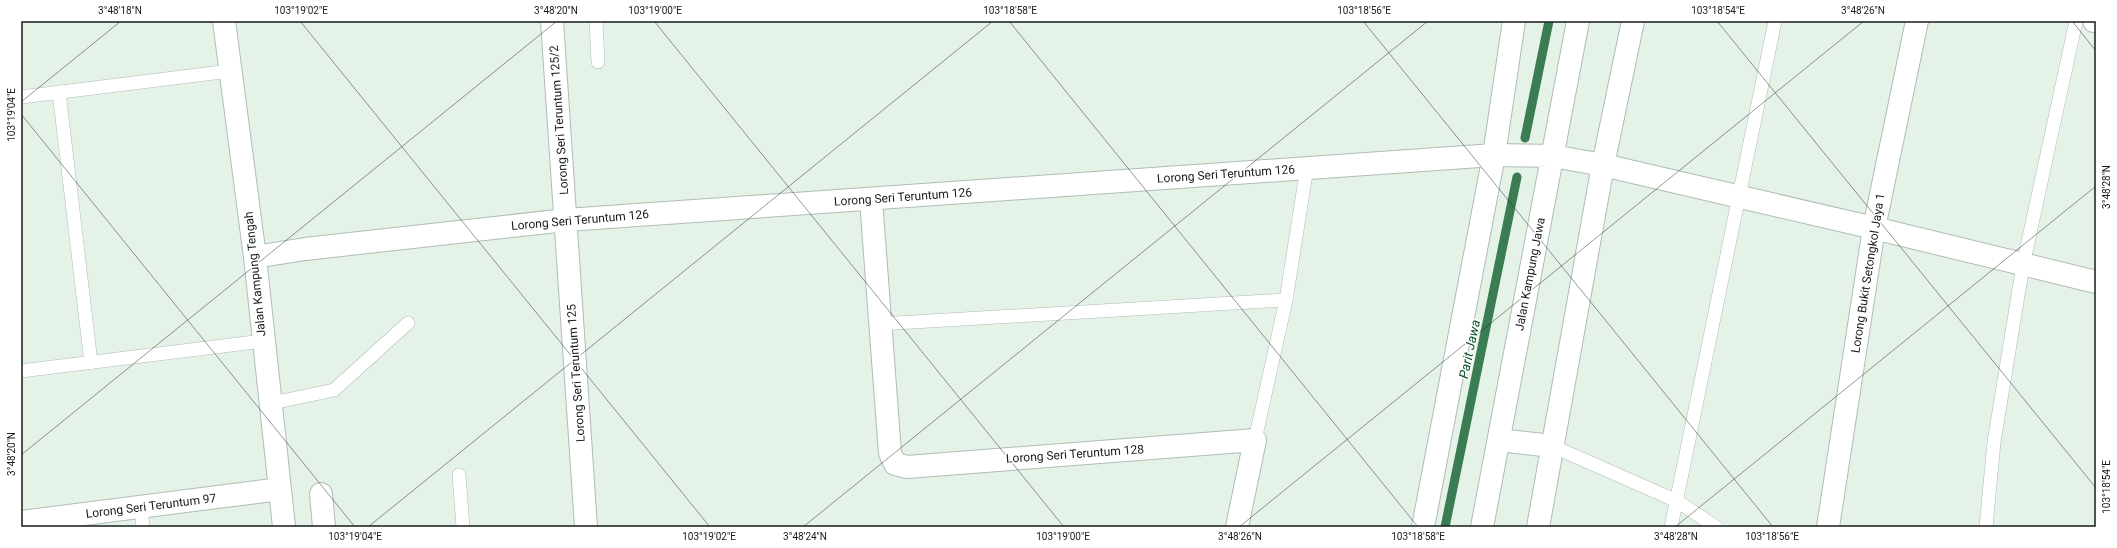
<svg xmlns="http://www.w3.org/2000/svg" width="2117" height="548" font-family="Roboto,sans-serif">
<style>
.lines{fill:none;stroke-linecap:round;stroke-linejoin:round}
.stream{stroke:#3a7c53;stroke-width:9}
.lane-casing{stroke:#afbdb3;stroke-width:14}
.street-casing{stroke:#afbdb3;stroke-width:24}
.lane{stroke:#fff;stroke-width:13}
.street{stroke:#fff;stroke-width:22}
.ticks{fill:none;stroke:#161b18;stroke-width:1;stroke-opacity:0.45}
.labels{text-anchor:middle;stroke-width:3;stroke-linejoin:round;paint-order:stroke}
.street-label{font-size:12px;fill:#161b18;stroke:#fff}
.water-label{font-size:13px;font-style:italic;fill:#0a512b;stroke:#fff}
.neatline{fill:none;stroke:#161b18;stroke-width:1.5}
.ticks-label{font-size:10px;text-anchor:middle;fill:#161b18}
</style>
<rect width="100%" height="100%" fill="#e4f2e7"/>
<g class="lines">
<path class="stream" d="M 1525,138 L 1549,21
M 1445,527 L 1517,177"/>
<defs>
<path id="lane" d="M 596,21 L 598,62
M 59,92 L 91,363
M 21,97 L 230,71
M 879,324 L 1286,300
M 21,371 L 263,341
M 272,403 L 334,390 L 408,323
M 1255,440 L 1286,300 L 1307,167
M 1552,446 L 1677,501 L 1716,527
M 459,475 L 463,527
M 141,507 L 143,527
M 1671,527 L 1775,21
M 1986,527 L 1994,442 L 2023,265 L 2076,21"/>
<path id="street" d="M 224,21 L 255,257 L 284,527
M 552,21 L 586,527
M 2094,21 L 2096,21
M 871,200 L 890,453 L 895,464 L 907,467 L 1255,440 L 1237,527
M 255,257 L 305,249 L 566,220 L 1494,155 L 1553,156 L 1603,165 L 1874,228 L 2096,282
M 1499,440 L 1552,446
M 321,494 L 324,527
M 21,522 L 280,489
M 1423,527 L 1494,155 L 1514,21
M 1482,527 L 1578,21
M 1538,527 L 1603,165 L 1633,21
M 1828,527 L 1874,228 L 1917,21"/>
</defs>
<use href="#lane" class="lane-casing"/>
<use href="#street" class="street-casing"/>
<use href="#lane" class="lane"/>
<use href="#street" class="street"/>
</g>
<path class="ticks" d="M 300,21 L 710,527M 654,21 L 1064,527M 1009,21 L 1418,527M 1363,21 L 1773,527M 1717,21 L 2096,488M 2072,21 L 2096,51M 21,102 L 121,21M 21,114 L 355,527M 21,455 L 557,21M 368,527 L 993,21M 803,527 L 1428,21M 1239,527 L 1864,21M 1675,527 L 2096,186"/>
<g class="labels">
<g class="street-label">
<text transform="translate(559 120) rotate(-94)" y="4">Lorong Seri Teruntum 125/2</text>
<text transform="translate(1226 174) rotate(-4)" y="4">Lorong Seri Teruntum 126</text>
<text transform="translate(903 197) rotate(-4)" y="4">Lorong Seri Teruntum 126</text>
<text transform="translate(580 220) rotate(-5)" y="4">Lorong Seri Teruntum 126</text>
<text transform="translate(1868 273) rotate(-81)" y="4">Lorong Bukit Setongkol Jaya 1</text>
<text transform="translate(255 274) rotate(-96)" y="4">Jalan Kampung Tengah</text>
<text transform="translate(1530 274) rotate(-79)" y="4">Jalan Kampung Jawa</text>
<text transform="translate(576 373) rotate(-94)" y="4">Lorong Seri Teruntum 125</text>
<text transform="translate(1075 454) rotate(-4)" y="4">Lorong Seri Teruntum 128</text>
<text transform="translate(151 506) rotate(-7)" y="4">Lorong Seri Teruntum 97</text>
</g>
<g class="water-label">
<text transform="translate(1469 349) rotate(-78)" y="5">Parit Jawa</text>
</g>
</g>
<rect width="2117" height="548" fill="none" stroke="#ffffff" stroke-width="44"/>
<rect x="22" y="22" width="2073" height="504" class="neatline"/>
<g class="ticks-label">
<text x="120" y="14">3°48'18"N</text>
<text x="301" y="14">103°19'02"E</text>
<text x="556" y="14">3°48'20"N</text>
<text x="655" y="14">103°19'00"E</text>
<text x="1010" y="14">103°18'58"E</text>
<text x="1364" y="14">103°18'56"E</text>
<text x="1718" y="14">103°18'54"E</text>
<text x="1863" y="14">3°48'26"N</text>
<text transform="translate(11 115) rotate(-90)" y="4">103°19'04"E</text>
<text transform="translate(2106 187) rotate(-90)" y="4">3°48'28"N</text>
<text transform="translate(11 454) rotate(-90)" y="4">3°48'20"N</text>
<text transform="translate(2106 487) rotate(-90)" y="4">103°18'54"E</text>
<text x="355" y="540">103°19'04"E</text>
<text x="709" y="540">103°19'02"E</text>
<text x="805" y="540">3°48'24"N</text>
<text x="1063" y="540">103°19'00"E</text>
<text x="1240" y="540">3°48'26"N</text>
<text x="1418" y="540">103°18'58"E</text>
<text x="1676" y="540">3°48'28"N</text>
<text x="1772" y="540">103°18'56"E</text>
</g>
</svg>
